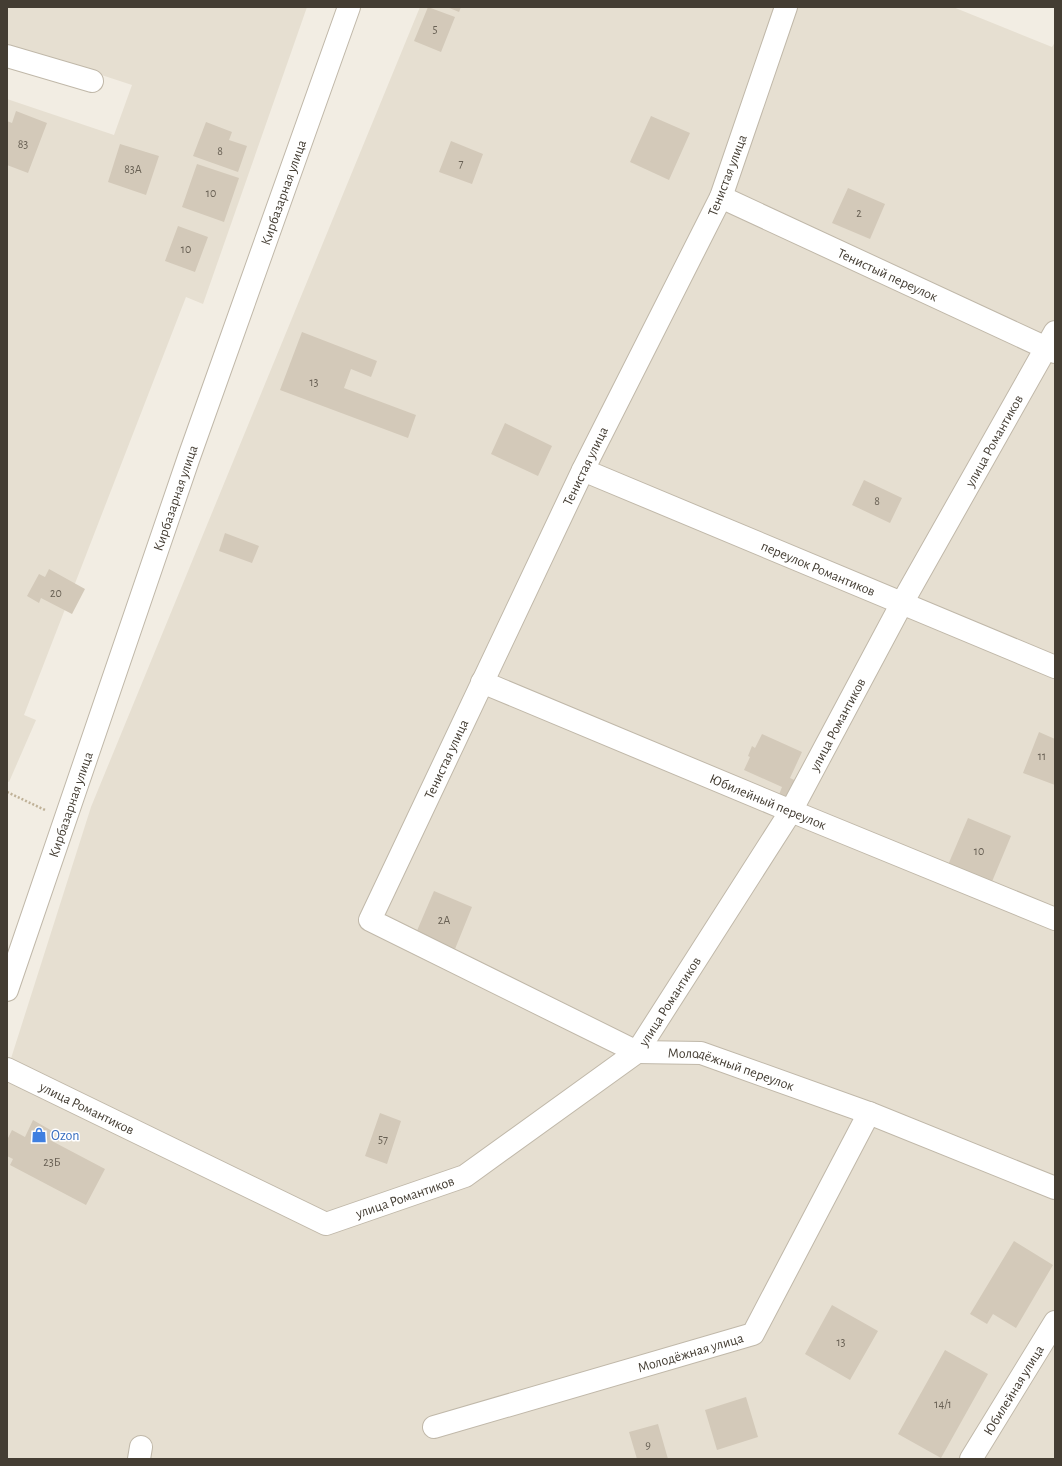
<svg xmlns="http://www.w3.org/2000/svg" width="1062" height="1466" font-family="'Alegreya Sans',sans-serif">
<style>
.residential{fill:#e6dfd1}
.building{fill:#d3c9b9}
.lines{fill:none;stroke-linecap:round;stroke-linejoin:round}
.minor-casing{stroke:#c0b8a9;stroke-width:24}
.path{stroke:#bfb197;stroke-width:2.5;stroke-dasharray:2 2;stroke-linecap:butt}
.minor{stroke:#fff;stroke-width:22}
.labels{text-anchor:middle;stroke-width:3;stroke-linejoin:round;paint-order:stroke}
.number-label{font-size:12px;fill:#686054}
.street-label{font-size:14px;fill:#443d33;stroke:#fff}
.shop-label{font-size:14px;fill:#366cbe;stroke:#fff;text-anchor:start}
</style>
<rect width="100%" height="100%" fill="#f2ede3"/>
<path class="residential" d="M 7,7 L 307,7 L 203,304 L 186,297 L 24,715 L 36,720 L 9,782 L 7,781 L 7,99 L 114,135 L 132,85 L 7,44 Z
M 420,7 L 953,7 L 1052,47 L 1055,42 L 1055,1459 L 7,1459 L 7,1071 L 91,807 Z"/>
<path class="building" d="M 428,7 L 455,17 L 441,52 L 414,41 Z
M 447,7 L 461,7 L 459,12 Z
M 16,111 L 47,123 L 28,173 L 7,165 L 7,121 L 12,123 Z
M 651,116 L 690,133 L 669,180 L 630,162 Z
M 206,122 L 232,132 L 229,140 L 247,146 L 238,172 L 193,156 Z
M 451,141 L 483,154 L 472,184 L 439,172 Z
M 120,144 L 159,156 L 146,195 L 108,182 Z
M 197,164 L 239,178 L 224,222 L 182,207 Z
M 848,188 L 885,204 L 870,239 L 832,223 Z
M 178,226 L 208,237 L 195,272 L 165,261 Z
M 302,332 L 377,361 L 371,377 L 351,369 L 344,388 L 416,415 L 408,438 L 280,390 Z
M 505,423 L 552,446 L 538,476 L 491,454 Z
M 864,480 L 902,498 L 890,523 L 852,505 Z
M 225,533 L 259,546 L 252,563 L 219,551 Z
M 49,569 L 85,589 L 72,614 L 41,598 L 39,603 L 27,596 L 39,574 L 45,577 Z
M 1039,732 L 1055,739 L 1055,785 L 1023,773 Z
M 762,734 L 802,752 L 790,778 L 803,784 L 792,807 L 777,800 L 782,787 L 744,770 L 750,757 L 748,756 L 752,746 L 755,748 Z
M 968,818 L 1011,836 L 991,884 L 948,865 Z
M 434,891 L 472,907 L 455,949 L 416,933 Z
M 380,1113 L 401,1121 L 387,1164 L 365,1156 Z
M 33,1120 L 54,1132 L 50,1140 L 105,1169 L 86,1205 L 10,1165 L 13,1159 L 7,1156 L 7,1140 L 12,1130 L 25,1137 Z
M 1014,1241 L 1053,1265 L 1016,1328 L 993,1314 L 987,1324 L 970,1314 Z
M 832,1305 L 878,1331 L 850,1380 L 805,1354 Z
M 945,1350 L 988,1374 L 941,1458 L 898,1434 Z
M 746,1397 L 758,1437 L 717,1450 L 705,1410 Z
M 658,1424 L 668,1459 L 637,1459 L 629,1432 Z"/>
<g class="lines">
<defs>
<g id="minor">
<path id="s1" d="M 786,7 L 721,197 L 583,470 L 370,920 L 637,1052 L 701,1053 L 869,1113 L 1055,1188"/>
<path d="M 7,56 L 92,81"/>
<path id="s2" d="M 721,197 L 1055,352"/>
<path id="s3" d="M 583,470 L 1055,667"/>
<path id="s4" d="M 482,682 L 791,811 L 1055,919"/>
<path id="s5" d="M 7,990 L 189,457 L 349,7"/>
<path id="s6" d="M 7,1069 L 326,1224 L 465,1176 L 637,1052 L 791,811 L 902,603 L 1055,332"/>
<path id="s7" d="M 434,1427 L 753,1334 L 869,1113"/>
<path d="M 139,1459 L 141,1447"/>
<path id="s8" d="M 971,1459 L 1055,1322"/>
</g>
</defs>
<use href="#minor" class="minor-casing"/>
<path class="path" d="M 7,792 L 45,810"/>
<use href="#minor" class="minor"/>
</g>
<defs>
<symbol id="shop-bare" viewBox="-9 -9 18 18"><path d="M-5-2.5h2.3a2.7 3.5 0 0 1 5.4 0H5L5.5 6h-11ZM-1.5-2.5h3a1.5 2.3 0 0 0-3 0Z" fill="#3f7fe0" stroke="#fff" stroke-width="2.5" paint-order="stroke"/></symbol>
</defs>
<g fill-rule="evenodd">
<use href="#shop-bare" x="28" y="1124" width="22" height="22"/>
</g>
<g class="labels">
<g class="number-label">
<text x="435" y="33">5</text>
<text x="23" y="148">83</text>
<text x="220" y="155">8</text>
<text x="461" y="167">7</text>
<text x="133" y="173">83А</text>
<text x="211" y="197">10</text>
<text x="859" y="217">2</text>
<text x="186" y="253">10</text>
<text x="314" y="386">13</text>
<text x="877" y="505">8</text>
<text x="56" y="597">20</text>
<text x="1042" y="760">11</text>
<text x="979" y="855">10</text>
<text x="444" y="924">2А</text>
<text x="383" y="1143">57</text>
<text x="52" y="1166">23Б</text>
<text x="841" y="1346">13</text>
<text x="943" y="1408">14/1</text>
<text x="648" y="1449">9</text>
</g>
<g class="street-label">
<text transform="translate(727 175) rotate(-69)" y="5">Тенистая улица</text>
<text dy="5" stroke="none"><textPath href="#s5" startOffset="844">Кирбазарная улица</textPath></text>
<text dy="5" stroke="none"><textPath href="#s2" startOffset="184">Тенистый переулок</textPath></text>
<text dy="5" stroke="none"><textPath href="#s6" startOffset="1422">улица Романтиков</textPath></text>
<text transform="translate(585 466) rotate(-64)" y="5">Тенистая улица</text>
<text dy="5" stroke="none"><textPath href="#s5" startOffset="520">Кирбазарная улица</textPath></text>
<text dy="5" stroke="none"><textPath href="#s3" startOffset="255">переулок Романтиков</textPath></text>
<text dy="5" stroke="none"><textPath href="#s6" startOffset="1098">улица Романтиков</textPath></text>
<text transform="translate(446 759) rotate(-65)" y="5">Тенистая улица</text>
<text dy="5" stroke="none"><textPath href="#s4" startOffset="310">Юбилейный переулок</textPath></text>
<text dy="5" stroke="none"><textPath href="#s5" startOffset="196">Кирбазарная улица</textPath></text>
<text dy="5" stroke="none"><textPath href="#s6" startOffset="774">улица Романтиков</textPath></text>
<text dy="5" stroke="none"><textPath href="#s1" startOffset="1399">Молодёжный переулок</textPath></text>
<text dy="5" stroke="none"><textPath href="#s6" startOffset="89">улица Романтиков</textPath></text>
<text dy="5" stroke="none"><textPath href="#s6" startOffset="438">улица Романтиков</textPath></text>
<text dy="5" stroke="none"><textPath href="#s7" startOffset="267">Молодёжная улица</textPath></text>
<text dy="5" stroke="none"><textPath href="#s8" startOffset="81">Юбилейная улица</textPath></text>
</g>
<g class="shop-label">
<text x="51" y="1140">Ozon</text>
</g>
</g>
<rect width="1062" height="1466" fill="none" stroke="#443d33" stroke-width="16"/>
</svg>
